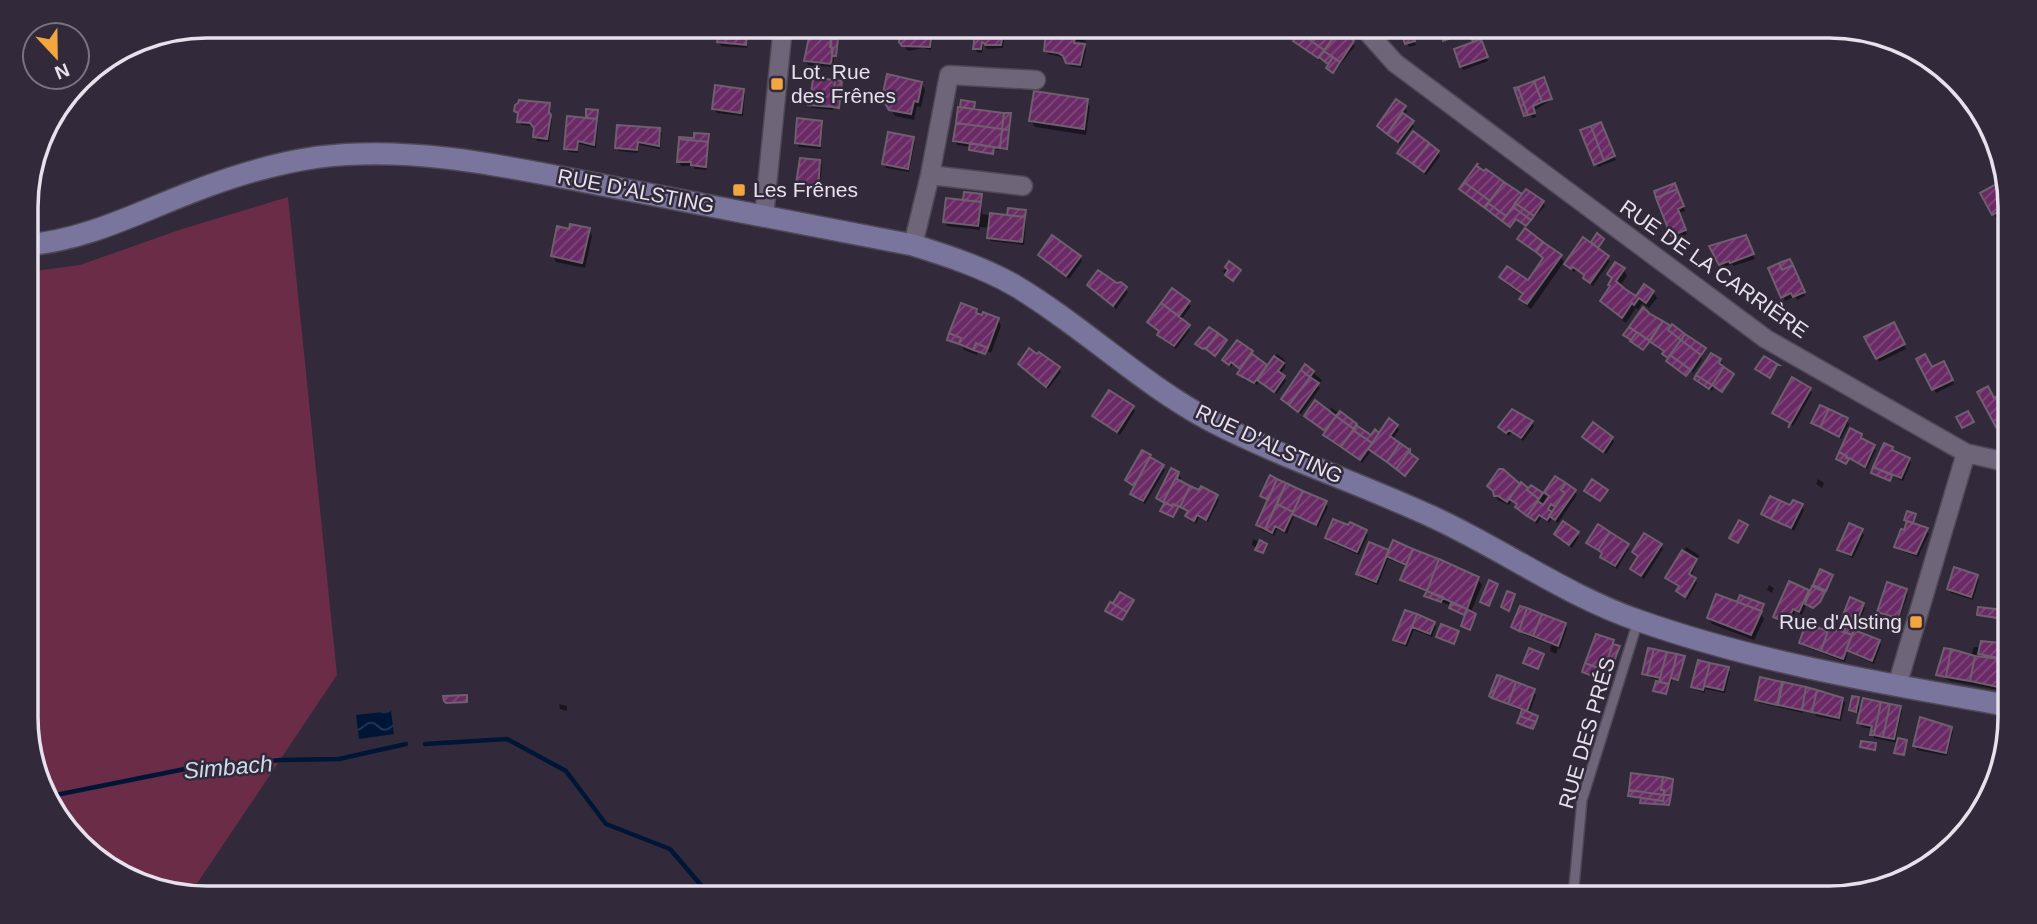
<svg xmlns="http://www.w3.org/2000/svg" width="2037" height="924" font-family="Arial,sans-serif">
<style>
.grass{fill:#6b2c47}
.water{fill:url(#water-waves)}
.shadow{fill:#0007;fill-rule:evenodd}
.lines{fill:none;stroke-linecap:round;stroke-linejoin:round}
.stream{stroke:#001637;stroke-width:4.5}
.building{fill:url(#building-hatch);stroke:#6f5e6d;stroke-width:2}
.lane-casing{stroke:#4f4856;stroke-width:12}
.street-casing{stroke:#4f4856;stroke-width:21}
.secondary-casing{stroke:#4f4856;stroke-width:24}
.lane{stroke:#6e6578;stroke-width:9}
.street{stroke:#6e6578;stroke-width:18}
.secondary{stroke:#7a759d;stroke-width:21}
.poi-dot{fill:#f1a640;stroke:#322a3a;stroke-width:2.5}
.labels{text-anchor:middle;stroke-width:5;stroke-linejoin:round;paint-order:stroke}
.poi-label{font-size:21px;fill:#e6e1ec;stroke:#322a3a;text-anchor:start}
.street-label{font-size:21px;fill:#e6e1ec;stroke:#322a3a}
.water-label{font-size:23px;font-style:italic;fill:#cedcee;stroke:#322a3a}
.rim{fill:none;stroke:#e6e1ec;stroke-width:3.5}
</style>
<defs>
<pattern id="water-waves" width="16" height="10" patternUnits="userSpaceOnUse" patternTransform="scale(1.75)"><rect width="16" height="10" fill="#001637"/><path d="M0 5q4-4 8 0t8 0" fill="none" stroke="#253854"/></pattern>
<pattern id="building-hatch" width="6" height="6" patternUnits="userSpaceOnUse" patternTransform="scale(1.75)"><rect width="6" height="6" fill="#6a2a65"/><path d="M-1 1l2-2M0 6l6-6M5 7l2-2" fill="none" stroke="#7f497b"/></pattern>
</defs>
<rect width="100%" height="100%" fill="#322a3a"/>
<path class="grass" d="M 288,197 L 337,675 L 190,894 L 138,884 L 64,826 L 28,740 L 27,272 L 80,265 L 182,229 Z"/>
<path class="water" d="M 391,711 L 394,734 L 359,739 L 356,715 Z"/>
<path class="shadow" d="M 723,26 L 749,26 L 747,48 L 721,46 L 719,42 Z
M 933,26 L 935,30 L 935,26 L 942,26 L 940,35 L 934,34 L 931,50 L 923,48 L 908,51 L 904,46 L 901,42 Z
M 977,26 L 1003,28 L 1005,32 L 1003,48 L 988,49 L 983,45 L 982,53 L 977,52 L 974,48 Z
M 1330,26 L 1355,46 L 1334,73 L 1328,69 L 1330,64 L 1322,59 L 1321,61 L 1295,41 Z
M 1390,26 L 1417,26 L 1421,37 L 1414,40 L 1416,45 L 1409,47 L 1405,39 L 1401,40 L 1397,33 L 1394,34 Z
M 1475,27 L 1488,61 L 1463,70 L 1461,66 L 1475,43 L 1470,29 Z
M 1047,35 L 1085,40 L 1086,43 L 1076,41 L 1076,45 L 1085,46 L 1086,50 L 1082,68 L 1070,66 L 1067,60 L 1061,57 L 1048,54 L 1045,50 Z
M 810,39 L 837,39 L 836,57 L 834,57 L 833,67 L 808,65 L 806,61 Z
M 1544,79 L 1552,100 L 1534,110 L 1536,117 L 1532,118 L 1527,109 L 1525,110 L 1527,117 L 1516,90 Z
M 921,83 L 925,90 L 921,107 L 917,106 L 914,120 L 895,116 L 884,98 Z
M 841,84 L 839,109 L 833,108 L 833,110 L 812,108 L 809,104 Z
M 743,90 L 745,94 L 743,116 L 717,113 L 714,109 Z
M 1087,101 L 1090,107 L 1086,135 L 1035,127 L 1031,121 Z
M 1397,102 L 1405,108 L 1407,111 L 1404,116 L 1414,126 L 1400,144 L 1379,126 Z
M 974,103 L 974,110 L 1010,115 L 1007,149 L 994,150 L 993,154 L 972,151 L 972,147 L 957,145 L 955,141 L 964,109 L 962,106 Z
M 549,104 L 552,120 L 549,142 L 537,141 L 536,129 L 534,126 L 521,125 L 516,110 Z
M 595,120 L 598,124 L 596,148 L 579,144 L 578,153 L 568,152 L 566,148 Z
M 821,122 L 823,126 L 821,149 L 799,147 L 797,143 Z
M 1602,128 L 1616,160 L 1598,167 L 1596,164 Z
M 659,130 L 662,133 L 660,149 L 639,145 L 638,153 L 619,151 L 616,147 Z
M 709,137 L 707,170 L 695,169 L 693,166 L 681,166 L 679,162 Z
M 913,138 L 915,142 L 909,172 L 886,168 L 884,164 Z
M 1438,152 L 1440,156 L 1426,175 L 1399,153 Z
M 819,161 L 822,165 L 819,195 L 799,193 L 797,189 Z
M 1462,190 L 1522,197 L 1543,202 L 1545,206 L 1527,226 L 1517,219 L 1511,227 Z
M 1656,192 L 1679,195 L 1685,211 L 1678,213 L 1687,234 L 1675,239 Z
M 1982,194 L 2009,198 L 2009,219 L 2008,220 L 2004,213 L 1996,218 Z
M 981,196 L 982,214 L 989,215 L 991,219 L 1025,212 L 1026,223 L 1024,245 L 991,241 L 988,237 L 990,228 L 980,227 L 980,230 L 947,226 L 945,222 L 964,201 Z
M 589,230 L 592,236 L 585,268 L 556,262 L 553,256 L 571,231 Z
M 1519,239 L 1560,256 L 1564,262 L 1531,309 L 1525,305 L 1521,299 L 1523,296 L 1505,283 L 1501,277 L 1528,283 L 1544,260 Z
M 1603,240 L 1598,250 L 1610,261 L 1593,286 L 1587,282 L 1585,277 L 1576,270 L 1574,272 L 1566,264 L 1596,248 L 1593,243 Z
M 1747,241 L 1755,259 L 1733,266 L 1732,264 L 1723,268 L 1711,247 Z
M 1040,255 L 1080,257 L 1082,261 L 1069,279 Z
M 1789,261 L 1805,296 L 1797,300 L 1795,296 L 1785,301 L 1770,269 Z
M 1230,263 L 1241,272 L 1234,281 L 1223,272 Z
M 1624,270 L 1627,276 L 1620,286 L 1636,299 L 1653,292 L 1657,298 L 1649,308 L 1642,303 L 1638,310 L 1636,308 L 1626,323 L 1606,307 L 1602,301 L 1612,288 L 1613,281 L 1609,274 Z
M 1120,284 L 1128,292 L 1116,309 L 1089,285 Z
M 1173,291 L 1191,306 L 1181,320 L 1190,330 L 1176,349 L 1161,339 L 1160,333 L 1149,322 Z
M 976,311 L 979,316 L 998,319 L 1001,326 L 991,353 L 987,351 L 986,355 L 978,352 L 977,355 L 964,350 L 962,345 L 949,340 Z
M 1649,314 L 1705,349 L 1701,357 L 1702,360 L 1693,373 L 1691,371 L 1687,376 L 1669,363 L 1665,353 L 1650,342 L 1644,350 L 1626,336 Z
M 1893,325 L 1906,349 L 1879,362 L 1867,338 Z
M 1252,352 L 1253,357 L 1268,368 L 1277,354 L 1285,360 L 1285,368 L 1280,374 L 1286,381 L 1276,394 L 1259,382 L 1257,385 L 1247,379 L 1246,381 L 1239,374 L 1241,370 L 1233,364 L 1231,367 L 1224,360 Z
M 1711,355 L 1723,363 L 1721,367 L 1733,376 L 1723,392 L 1715,386 L 1712,391 L 1696,380 Z
M 1919,359 L 1931,369 L 1943,363 L 1954,384 L 1936,393 Z
M 1020,364 L 1059,368 L 1061,372 L 1048,389 Z
M 1306,367 L 1322,380 L 1318,386 L 1320,388 L 1301,414 L 1283,399 Z
M 1810,389 L 1812,393 L 1793,426 L 1777,417 L 1774,413 Z
M 2001,402 L 2010,404 L 2008,430 L 2006,426 L 1999,430 L 1997,426 Z
M 1132,407 L 1135,411 L 1120,435 L 1095,416 Z
M 1330,407 L 1371,437 L 1397,426 L 1399,430 L 1392,440 L 1417,461 L 1407,476 L 1371,451 L 1362,463 L 1327,439 L 1326,433 L 1306,416 L 1333,416 Z
M 1846,420 L 1849,424 L 1841,439 L 1814,424 Z
M 1532,422 L 1534,426 L 1523,441 L 1512,432 L 1509,436 L 1500,428 Z
M 1861,436 L 1876,450 L 1867,469 L 1850,459 L 1847,465 L 1838,459 Z
M 1584,437 L 1612,438 L 1614,442 L 1606,454 Z
M 1885,445 L 1892,449 L 1895,454 L 1909,459 L 1911,463 L 1903,481 L 1892,476 L 1890,481 L 1873,473 Z
M 1143,452 L 1165,470 L 1145,504 L 1134,497 L 1132,494 L 1135,488 L 1127,480 Z
M 1171,471 L 1179,475 L 1181,478 L 1179,482 L 1200,493 L 1217,496 L 1219,500 L 1208,522 L 1199,518 L 1196,524 L 1189,520 L 1187,516 L 1189,513 L 1179,508 L 1173,518 L 1163,512 L 1166,505 L 1158,498 Z
M 1507,477 L 1529,491 L 1531,487 L 1550,498 L 1546,492 L 1575,492 L 1577,495 L 1558,523 L 1552,519 L 1549,523 L 1541,518 L 1537,524 L 1519,511 L 1518,506 L 1512,501 L 1509,505 L 1498,500 L 1491,490 L 1489,486 ZM 1551,502 L 1558,507 L 1553,514 L 1546,509 Z
M 1271,478 L 1326,503 L 1328,507 L 1318,527 L 1294,516 L 1287,534 L 1277,529 L 1274,536 L 1260,529 L 1258,525 L 1269,500 Z
M 1818,479 L 1824,483 L 1822,488 L 1816,484 Z
M 1802,506 L 1804,510 L 1794,531 L 1774,520 L 1791,508 Z
M 1908,513 L 1916,517 L 1913,525 L 1926,530 L 1929,534 L 1918,557 L 1899,550 L 1896,546 L 1908,522 L 1905,521 Z
M 1365,531 L 1368,535 L 1359,555 L 1329,542 L 1327,538 Z
M 1861,531 L 1864,535 L 1853,558 L 1842,553 L 1839,549 Z
M 1577,533 L 1579,537 L 1572,548 L 1556,534 Z
M 1253,539 L 1266,545 L 1263,554 L 1252,545 Z
M 1394,543 L 1478,579 L 1482,585 L 1470,614 L 1475,617 L 1470,630 L 1463,626 L 1467,616 L 1451,609 L 1452,606 L 1427,597 L 1428,593 L 1404,583 L 1402,580 L 1407,567 L 1388,559 L 1378,585 L 1360,578 L 1358,574 L 1390,552 Z
M 1589,543 L 1627,545 L 1629,549 L 1617,569 L 1604,561 L 1603,555 Z
M 1660,545 L 1663,549 L 1644,579 L 1634,573 L 1632,569 L 1639,558 L 1634,552 Z
M 1686,547 L 1700,556 L 1695,559 L 1683,580 L 1686,582 L 1697,562 L 1691,577 L 1693,579 L 1683,597 L 1678,591 L 1680,588 L 1667,578 Z
M 1977,576 L 1979,580 L 1973,600 L 1951,593 L 1949,589 Z
M 1832,577 L 1820,604 L 1814,608 L 1806,605 L 1802,615 L 1795,612 L 1788,626 L 1777,621 L 1775,617 L 1808,592 L 1810,595 L 1817,590 L 1815,585 Z
M 1696,581 L 1697,583 L 1687,600 L 1686,599 Z
M 1769,585 L 1774,588 L 1772,593 L 1767,590 Z
M 1906,590 L 1908,594 L 1899,621 L 1882,615 L 1879,611 Z
M 1863,604 L 1865,608 L 1856,632 L 1879,641 L 1881,645 L 1874,664 L 1848,652 L 1845,662 L 1803,646 L 1800,643 L 1816,625 L 1819,630 L 1845,634 L 1847,628 L 1842,623 Z
M 1763,605 L 1761,614 L 1764,619 L 1754,640 L 1712,624 L 1709,618 L 1742,606 Z
M 1406,612 L 1434,623 L 1436,627 L 1432,637 L 1414,630 L 1407,647 L 1397,643 L 1395,640 Z
M 1565,625 L 1567,628 L 1560,649 L 1558,648 L 1556,654 L 1550,651 L 1551,645 L 1523,634 L 1513,627 Z
M 1597,636 L 1613,641 L 1618,648 L 1614,664 L 1615,666 L 1613,672 L 1587,662 L 1587,666 L 1612,675 L 1598,670 L 1596,677 L 1583,672 Z
M 2011,646 L 2011,663 L 2005,691 L 1950,681 L 1938,675 L 1971,657 L 1974,647 Z
M 1649,650 L 1684,659 L 1679,680 L 1673,679 L 1666,695 L 1656,692 L 1658,680 L 1651,678 L 1648,673 L 1647,675 L 1644,673 Z
M 1727,669 L 1730,672 L 1725,693 L 1705,689 L 1705,693 L 1696,690 L 1693,687 Z
M 1762,679 L 1842,699 L 1845,703 L 1841,721 L 1816,716 L 1815,713 L 1804,711 L 1803,713 L 1759,703 L 1757,700 Z
M 1533,691 L 1536,695 L 1529,714 L 1538,719 L 1534,730 L 1520,724 L 1523,712 L 1495,699 Z
M 1858,699 L 1858,705 L 1862,709 L 1900,707 L 1902,711 L 1896,739 L 1907,743 L 1904,755 L 1896,753 L 1898,743 L 1874,738 L 1873,729 L 1862,727 L 1859,723 L 1861,713 L 1851,710 Z
M 559,704 L 567,706 L 567,711 L 560,709 Z
M 1951,728 L 1953,732 L 1947,756 L 1917,750 L 1915,746 Z
M 1672,780 L 1669,806 L 1643,804 L 1643,799 L 1630,796 Z"/>
<g class="lines">
<path class="stream" d="M 425,744 L 507,739 L 566,771 L 606,824 L 670,849 L 712,898
M 51,796 L 185,769 L 281,760 L 339,759 L 406,744"/>
</g>
<path class="building" d="M 721,26 L 748,26 L 746,45 L 717,42 Z
M 901,26 L 933,26 L 930,47 L 902,46 L 899,42 Z
M 976,26 L 1004,26 L 1001,45 L 985,45 L 984,43 L 982,42 L 981,49 L 973,49 Z
M 1303,26 L 1315,26 L 1307,38 L 1324,50 L 1318,58 L 1293,41 Z
M 1315,26 L 1333,26 L 1339,30 L 1324,50 L 1307,38 Z
M 1389,26 L 1418,26 L 1420,33 L 1413,36 L 1415,41 L 1405,44 L 1402,35 L 1397,38 L 1394,29 L 1390,31 Z
M 1453,26 L 1456,36 L 1443,41 L 1439,27 Z
M 1339,30 L 1354,41 L 1340,62 L 1324,51 Z
M 1478,31 L 1481,39 L 1473,42 L 1470,34 Z
M 1046,33 L 1075,37 L 1074,43 L 1085,44 L 1080,65 L 1066,63 L 1063,56 L 1058,53 L 1044,51 Z
M 809,37 L 831,39 L 830,47 L 833,48 L 831,64 L 804,61 Z
M 831,39 L 838,39 L 836,56 L 832,56 Z
M 1481,39 L 1488,57 L 1460,67 L 1454,49 Z
M 1324,51 L 1333,57 L 1328,64 L 1319,57 Z
M 1333,57 L 1340,62 L 1333,73 L 1326,68 Z
M 887,74 L 922,82 L 918,102 L 914,101 L 911,114 L 889,110 L 882,98 Z
M 1544,77 L 1552,99 L 1542,102 L 1534,81 Z
M 813,78 L 835,80 L 832,107 L 808,105 L 809,95 L 811,95 Z
M 835,80 L 842,81 L 839,108 L 832,107 Z
M 1534,81 L 1542,102 L 1533,106 L 1535,113 L 1528,115 L 1518,87 Z
M 715,85 L 744,89 L 741,113 L 712,109 Z
M 1518,87 L 1528,115 L 1524,116 L 1514,88 Z
M 1034,91 L 1088,99 L 1084,129 L 1029,121 Z
M 1396,99 L 1406,106 L 1387,134 L 1377,126 Z
M 519,100 L 550,103 L 549,112 L 551,115 L 547,139 L 533,137 L 534,128 L 530,123 L 517,122 L 518,113 L 514,111 L 515,105 L 518,103 Z
M 961,100 L 975,102 L 974,109 L 960,107 Z
M 958,107 L 1004,113 L 1002,129 L 956,123 Z
M 586,109 L 598,110 L 597,119 L 586,118 Z
M 1004,113 L 1011,113 L 1009,130 L 1002,129 Z
M 1403,113 L 1414,121 L 1398,142 L 1387,134 Z
M 567,116 L 597,119 L 594,145 L 578,141 L 577,150 L 564,149 Z
M 797,118 L 822,121 L 820,146 L 795,143 Z
M 1601,122 L 1615,156 L 1604,161 L 1591,126 Z
M 956,123 L 1002,129 L 1000,148 L 953,141 Z
M 617,125 L 660,128 L 659,146 L 638,142 L 637,150 L 615,148 Z
M 1591,126 L 1604,161 L 1594,165 L 1580,130 Z
M 1002,129 L 1009,130 L 1007,149 L 1000,148 Z
M 1413,131 L 1429,143 L 1413,164 L 1397,153 Z
M 888,132 L 914,137 L 908,169 L 882,164 Z
M 694,133 L 709,134 L 708,142 L 679,139 L 679,137 L 694,138 Z
M 679,139 L 708,142 L 706,167 L 691,165 L 691,162 L 677,162 Z
M 970,143 L 994,147 L 993,154 L 969,150 Z
M 1429,143 L 1439,151 L 1424,172 L 1413,164 Z
M 800,158 L 820,160 L 818,192 L 795,190 Z
M 1478,163 L 1477,166 L 1484,171 L 1486,169 L 1504,182 L 1490,201 L 1464,182 Z
M 1464,182 L 1490,201 L 1485,208 L 1459,189 Z
M 1504,182 L 1522,194 L 1506,216 L 1488,203 Z
M 2000,182 L 2009,196 L 2009,215 L 2004,217 L 2000,211 L 1992,215 L 1980,193 Z
M 1675,183 L 1677,189 L 1656,198 L 1654,191 Z
M 1526,189 L 1544,201 L 1534,216 L 1515,203 Z
M 1677,189 L 1684,206 L 1678,209 L 1686,230 L 1671,236 L 1656,198 Z
M 964,192 L 982,194 L 981,202 L 963,200 Z
M 946,198 L 981,202 L 978,226 L 943,222 Z
M 1488,203 L 1506,216 L 1502,221 L 1485,208 Z
M 1515,203 L 1534,216 L 1531,220 L 1513,207 Z
M 1513,207 L 1531,220 L 1526,226 L 1516,219 L 1510,227 L 1502,221 Z
M 1008,208 L 1026,210 L 1025,217 L 1007,215 Z
M 990,213 L 1025,217 L 1022,242 L 987,238 Z
M 570,224 L 590,228 L 582,263 L 551,256 L 557,226 L 569,229 Z
M 1525,228 L 1543,242 L 1536,252 L 1517,239 Z
M 1597,233 L 1604,239 L 1598,248 L 1591,242 Z
M 1052,235 L 1081,256 L 1066,276 L 1038,255 Z
M 1746,235 L 1754,254 L 1730,263 L 1729,261 L 1719,265 L 1709,246 Z
M 1583,237 L 1609,256 L 1590,283 L 1583,278 L 1584,275 L 1573,267 L 1571,269 L 1564,264 Z
M 1543,242 L 1562,255 L 1527,304 L 1519,299 L 1523,294 L 1499,277 L 1507,266 L 1528,280 L 1543,258 L 1536,252 Z
M 1790,259 L 1793,265 L 1782,270 L 1779,263 Z
M 1229,261 L 1241,270 L 1233,281 L 1225,275 L 1228,270 L 1225,267 Z
M 1615,262 L 1625,268 L 1616,281 L 1625,289 L 1636,296 L 1644,284 L 1654,291 L 1646,303 L 1639,298 L 1634,305 L 1632,303 L 1622,318 L 1600,301 L 1610,286 L 1608,285 L 1612,278 L 1607,274 Z
M 1779,263 L 1782,270 L 1793,265 L 1805,292 L 1793,297 L 1791,293 L 1781,298 L 1768,268 Z
M 1098,270 L 1117,283 L 1121,282 L 1127,287 L 1113,306 L 1087,285 Z
M 1172,288 L 1190,301 L 1179,316 L 1161,303 Z
M 961,303 L 977,309 L 976,313 L 982,315 L 983,312 L 999,318 L 988,348 L 976,343 L 973,350 L 959,344 L 961,338 L 949,333 Z
M 1161,303 L 1190,325 L 1174,346 L 1157,335 L 1159,331 L 1147,322 Z
M 1643,307 L 1650,314 L 1663,321 L 1650,341 L 1629,327 Z
M 1663,321 L 1671,326 L 1668,330 L 1681,340 L 1668,358 L 1662,354 L 1664,351 L 1649,341 Z
M 1894,322 L 1905,344 L 1876,359 L 1864,337 Z
M 1672,324 L 1685,334 L 1681,340 L 1668,330 Z
M 1209,327 L 1218,333 L 1206,349 L 1204,348 L 1203,349 L 1195,344 Z
M 1629,327 L 1637,332 L 1631,340 L 1623,335 Z
M 1637,332 L 1650,341 L 1643,350 L 1630,341 Z
M 949,333 L 961,338 L 959,344 L 947,340 Z
M 1218,333 L 1227,340 L 1215,356 L 1206,349 Z
M 1685,334 L 1706,348 L 1701,355 L 1681,340 Z
M 1237,340 L 1253,351 L 1240,369 L 1231,362 L 1229,365 L 1222,360 Z
M 1681,340 L 1701,355 L 1691,370 L 1670,355 Z
M 976,343 L 988,348 L 985,354 L 973,350 Z
M 1029,348 L 1037,354 L 1039,352 L 1060,367 L 1046,387 L 1018,364 Z
M 1251,353 L 1267,365 L 1254,383 L 1237,374 Z
M 1711,353 L 1721,359 L 1719,363 L 1724,367 L 1712,385 L 1696,375 Z
M 1925,354 L 1932,367 L 1944,361 L 1953,380 L 1932,390 L 1916,359 Z
M 1670,355 L 1691,370 L 1686,376 L 1666,361 Z
M 1274,356 L 1284,363 L 1278,371 L 1285,376 L 1274,392 L 1257,380 Z
M 1764,356 L 1779,365 L 1777,365 L 1770,378 L 1755,369 Z
M 1305,364 L 1314,371 L 1310,377 L 1301,370 Z
M 1724,367 L 1734,374 L 1722,392 L 1712,385 Z
M 1301,370 L 1310,377 L 1289,405 L 1281,399 Z
M 1696,375 L 1712,385 L 1709,389 L 1694,379 Z
M 1310,377 L 1319,383 L 1298,412 L 1289,405 Z
M 1792,377 L 1811,388 L 1788,428 L 1790,423 L 1772,413 Z
M 1988,386 L 1994,398 L 1999,395 L 2002,400 L 2008,397 L 2010,400 L 2010,425 L 2005,427 L 2003,423 L 1996,427 L 1977,392 Z
M 1109,390 L 1134,406 L 1117,432 L 1092,416 Z
M 1315,400 L 1336,416 L 1325,431 L 1304,416 Z
M 1820,405 L 1829,409 L 1820,427 L 1811,423 Z
M 1512,409 L 1533,421 L 1521,438 L 1509,430 L 1506,433 L 1498,427 Z
M 1829,409 L 1848,418 L 1839,437 L 1820,427 Z
M 1340,411 L 1357,424 L 1354,429 L 1336,416 Z
M 1968,411 L 1974,422 L 1962,428 L 1956,417 Z
M 1336,416 L 1354,429 L 1341,447 L 1323,435 Z
M 1389,418 L 1398,425 L 1390,436 L 1400,443 L 1387,462 L 1368,449 Z
M 1593,422 L 1613,437 L 1603,452 L 1582,437 Z
M 1356,425 L 1371,435 L 1375,429 L 1379,433 L 1372,443 L 1353,430 Z
M 1850,428 L 1862,434 L 1861,438 L 1875,445 L 1865,467 L 1839,452 Z
M 1353,430 L 1372,443 L 1360,460 L 1341,447 Z
M 1400,443 L 1410,450 L 1396,469 L 1387,462 Z
M 1884,443 L 1893,447 L 1892,450 L 1910,458 L 1901,478 L 1873,467 Z
M 1142,450 L 1151,455 L 1134,486 L 1125,480 Z
M 1410,450 L 1410,453 L 1418,459 L 1405,476 L 1396,469 Z
M 1839,452 L 1847,456 L 1846,458 L 1849,459 L 1846,464 L 1836,459 Z
M 1150,457 L 1164,465 L 1143,501 L 1130,494 Z
M 1873,467 L 1892,475 L 1890,481 L 1871,473 Z
M 1171,468 L 1179,472 L 1163,502 L 1156,498 Z
M 1499,469 L 1503,469 L 1520,484 L 1507,502 L 1498,496 L 1494,496 L 1493,491 L 1487,486 Z
M 1179,472 L 1177,479 L 1190,486 L 1180,507 L 1173,504 L 1172,506 L 1163,502 Z
M 1270,475 L 1277,479 L 1268,500 L 1260,496 Z
M 1555,476 L 1566,483 L 1561,490 L 1565,493 L 1555,507 L 1551,504 L 1548,509 L 1552,512 L 1547,520 L 1539,515 L 1535,521 L 1527,516 L 1538,501 L 1543,505 L 1549,496 L 1544,492 Z
M 1277,479 L 1286,483 L 1265,529 L 1256,525 Z
M 1592,479 L 1608,490 L 1600,501 L 1584,491 Z
M 1521,482 L 1528,488 L 1527,490 L 1539,499 L 1527,516 L 1515,507 L 1517,504 L 1509,499 Z
M 1286,483 L 1303,491 L 1293,512 L 1277,504 Z
M 1566,483 L 1576,490 L 1555,520 L 1549,516 L 1565,493 L 1561,490 Z
M 1531,485 L 1543,493 L 1539,499 L 1527,490 Z
M 1190,486 L 1199,490 L 1201,486 L 1218,495 L 1206,520 L 1197,515 L 1194,521 L 1185,516 L 1188,511 L 1180,507 Z
M 1303,491 L 1327,501 L 1316,525 L 1292,514 Z
M 1770,496 L 1781,501 L 1771,519 L 1761,514 Z
M 1793,500 L 1803,504 L 1791,528 L 1771,519 L 1781,501 L 1790,505 Z
M 1165,502 L 1172,506 L 1173,504 L 1179,506 L 1173,517 L 1160,511 Z
M 1277,504 L 1293,512 L 1284,531 L 1275,526 L 1272,533 L 1265,529 Z
M 1907,511 L 1916,514 L 1913,523 L 1904,520 Z
M 1333,519 L 1348,525 L 1350,522 L 1367,530 L 1357,552 L 1325,538 Z
M 1739,520 L 1748,525 L 1738,543 L 1729,538 Z
M 1563,521 L 1579,532 L 1569,545 L 1554,534 Z
M 1907,521 L 1928,528 L 1916,554 L 1894,547 L 1901,529 L 1904,530 Z
M 1849,523 L 1863,529 L 1851,555 L 1837,550 Z
M 1598,524 L 1610,532 L 1598,550 L 1586,543 Z
M 1610,532 L 1629,544 L 1615,566 L 1600,557 L 1602,553 L 1598,550 Z
M 1644,533 L 1662,544 L 1641,576 L 1630,569 L 1638,556 L 1632,552 Z
M 1260,540 L 1267,544 L 1263,553 L 1255,550 Z
M 1393,540 L 1413,549 L 1406,565 L 1386,556 Z
M 1369,542 L 1389,550 L 1376,582 L 1356,574 Z
M 1413,549 L 1439,559 L 1427,591 L 1400,580 Z
M 1682,550 L 1697,559 L 1689,574 L 1696,578 L 1685,597 L 1676,591 L 1679,586 L 1665,578 Z
M 1439,559 L 1479,577 L 1467,609 L 1427,591 Z
M 1954,567 L 1978,575 L 1971,597 L 1947,589 Z
M 1820,569 L 1833,575 L 1826,591 L 1813,585 Z
M 1489,580 L 1498,584 L 1489,606 L 1480,602 Z
M 1789,581 L 1809,590 L 1799,612 L 1793,609 L 1786,623 L 1773,617 Z
M 1887,582 L 1907,589 L 1898,618 L 1877,612 Z
M 1812,586 L 1825,592 L 1820,602 L 1813,608 L 1805,604 Z
M 1427,591 L 1443,597 L 1441,602 L 1424,596 Z
M 1507,591 L 1515,594 L 1509,611 L 1501,607 Z
M 1120,592 L 1134,600 L 1127,612 L 1110,602 L 1113,603 Z
M 1716,594 L 1762,611 L 1751,635 L 1707,618 Z
M 1740,595 L 1764,604 L 1761,611 L 1737,602 Z
M 1850,597 L 1864,603 L 1852,635 L 1844,632 L 1846,625 L 1840,623 Z
M 1110,602 L 1127,612 L 1122,620 L 1105,611 Z
M 1451,603 L 1467,609 L 1464,615 L 1449,608 Z
M 1520,606 L 1527,608 L 1519,631 L 1511,627 Z
M 1978,607 L 2004,610 L 2004,619 L 1977,615 Z
M 1527,608 L 1542,614 L 1533,636 L 1519,631 Z
M 1467,609 L 1476,614 L 1470,630 L 1461,626 Z
M 1405,610 L 1417,614 L 1405,644 L 1393,640 Z
M 1417,614 L 1435,622 L 1430,634 L 1412,627 Z
M 1542,614 L 1566,623 L 1558,646 L 1533,636 Z
M 1807,620 L 1817,624 L 1816,627 L 1828,631 L 1821,651 L 1799,643 Z
M 1441,624 L 1459,631 L 1454,644 L 1436,637 Z
M 1829,627 L 1852,635 L 1843,659 L 1821,651 Z
M 1854,630 L 1880,640 L 1872,661 L 1846,650 Z
M 1596,634 L 1614,640 L 1608,658 L 1614,661 L 1610,672 L 1585,663 Z
M 1981,641 L 2011,644 L 2011,660 L 1978,654 Z
M 1613,644 L 1620,646 L 1614,661 L 1608,658 Z
M 1529,648 L 1544,654 L 1538,669 L 1523,663 Z
M 1648,648 L 1654,649 L 1647,675 L 1642,674 Z
M 1944,648 L 1951,649 L 1946,677 L 1936,675 Z
M 1654,649 L 1667,652 L 1660,678 L 1647,675 Z
M 1951,649 L 1975,656 L 1970,681 L 1946,677 Z
M 1667,652 L 1677,654 L 1669,684 L 1659,682 Z
M 1677,654 L 1685,656 L 1678,680 L 1671,678 Z
M 1975,656 L 2008,660 L 2003,688 L 1970,681 Z
M 1698,660 L 1710,663 L 1703,690 L 1691,687 Z
M 1585,663 L 1598,668 L 1595,677 L 1582,672 Z
M 1710,663 L 1729,667 L 1723,690 L 1704,686 Z
M 1497,675 L 1501,676 L 1492,698 L 1489,696 Z
M 1501,676 L 1516,682 L 1508,704 L 1492,698 Z
M 1760,677 L 1782,682 L 1777,705 L 1755,700 Z
M 1656,681 L 1669,684 L 1666,694 L 1653,691 Z
M 1516,682 L 1535,689 L 1527,711 L 1508,704 Z
M 1783,682 L 1806,687 L 1802,710 L 1778,705 Z
M 1806,687 L 1817,690 L 1812,712 L 1802,710 Z
M 1817,690 L 1843,698 L 1839,718 L 1812,712 Z
M 467,695 L 467,702 L 446,703 L 444,701 L 443,696 Z
M 1852,696 L 1859,697 L 1856,712 L 1849,710 Z
M 1863,698 L 1881,702 L 1874,735 L 1870,735 L 1872,726 L 1857,723 Z
M 1881,702 L 1890,704 L 1883,737 L 1874,735 Z
M 1890,704 L 1901,706 L 1894,739 L 1883,737 Z
M 1522,709 L 1538,716 L 1536,722 L 1520,716 Z
M 1520,716 L 1536,722 L 1533,729 L 1517,723 Z
M 1920,717 L 1952,727 L 1946,753 L 1913,746 Z
M 1898,738 L 1907,740 L 1904,755 L 1894,753 Z
M 1861,741 L 1876,743 L 1875,750 L 1860,747 Z
M 1631,773 L 1663,777 L 1661,790 L 1664,790 L 1664,795 L 1629,790 Z
M 1663,777 L 1673,779 L 1671,795 L 1664,795 L 1664,790 L 1661,790 Z
M 1629,790 L 1664,795 L 1663,801 L 1628,796 Z
M 1664,795 L 1671,795 L 1669,805 L 1640,803 L 1641,798 L 1663,801 Z"/>
<g class="lines">
<defs>
<path id="lane" d="M 1573,897 L 1582,800 L 1638,621"/>
<path id="street" d="M 1362,26 L 1395,63 L 1766,339 L 1966,453 L 1897,686
M 930,175 L 1023,186
M 764,216 L 783,26
M 913,245 L 930,175 L 949,75 L 1036,80
M 1966,453 L 2010,463"/>
<path id="secondary" d="M 27,245 C 86,240 137,213 192,192 C 233,176 275,163 319,157 C 415,145 513,168 607,186 C 709,205 811,225 913,245 C 948,256 982,267 1014,285 C 1083,326 1141,384 1213,422 C 1285,459 1362,484 1435,518 C 1504,550 1567,596 1640,621 C 1759,663 1887,684 2011,706"/>
</defs>
<use href="#lane" class="lane-casing"/>
<use href="#street" class="street-casing"/>
<use href="#secondary" class="secondary-casing"/>
<use href="#lane" class="lane"/>
<use href="#street" class="street"/>
<use href="#secondary" class="secondary"/>
</g>
<g class="poi-dot">
<rect x="770" y="77" width="14" height="14" rx="3.5"/>
<rect x="732" y="183" width="14" height="14" rx="3.5"/>
<rect x="1909" y="615" width="14" height="14" rx="3.5"/>
</g>
<g class="labels">
<g class="poi-label">
<text x="791" y="79">Lot. Rue<tspan x="791" dy="24">des Frênes</tspan></text>
<text x="753" y="197">Les Frênes</text>
<text x="1902" y="629" text-anchor="end">Rue d'Alsting</text>
</g>
<g class="street-label">
<text transform="translate(636 191) rotate(11)" y="7">RUE D'ALSTING</text>
<text transform="translate(1714 269) rotate(35)" y="7">RUE DE LA CARRIÈRE</text>
<text transform="translate(1269 444) rotate(25)" y="7">RUE D'ALSTING</text>
<text transform="translate(1587 733) rotate(-74)" y="7">RUE DES PRÉS</text>
</g>
<g class="water-label">
<text transform="translate(228 767) rotate(-5)" y="8">Simbach</text>
</g>
</g>
<path d="M0 0H2037V924H0ZM207 38H1829A169 169 0 0 1 1998 207V717A169 169 0 0 1 1829 886H207A169 169 0 0 1 38 717V207A169 169 0 0 1 207 38Z" fill="#322a3a" fill-rule="evenodd"/>
<path class="rim" d="M207 38H1829A169 169 0 0 1 1998 207V717A169 169 0 0 1 1829 886H207A169 169 0 0 1 38 717V207A169 169 0 0 1 207 38Z"/>
<g transform="translate(56 56) rotate(158)"><circle r="33" fill="#322a3a" stroke="#7a7381" stroke-width="2"/>
<path d="M0-5L12 26L0 18L-12 26Z" fill="#f1a640"/>
<text y="-10" font-size="19" font-weight="bold" text-anchor="middle" fill="#e6e1ec">N</text>
</g>
</svg>
